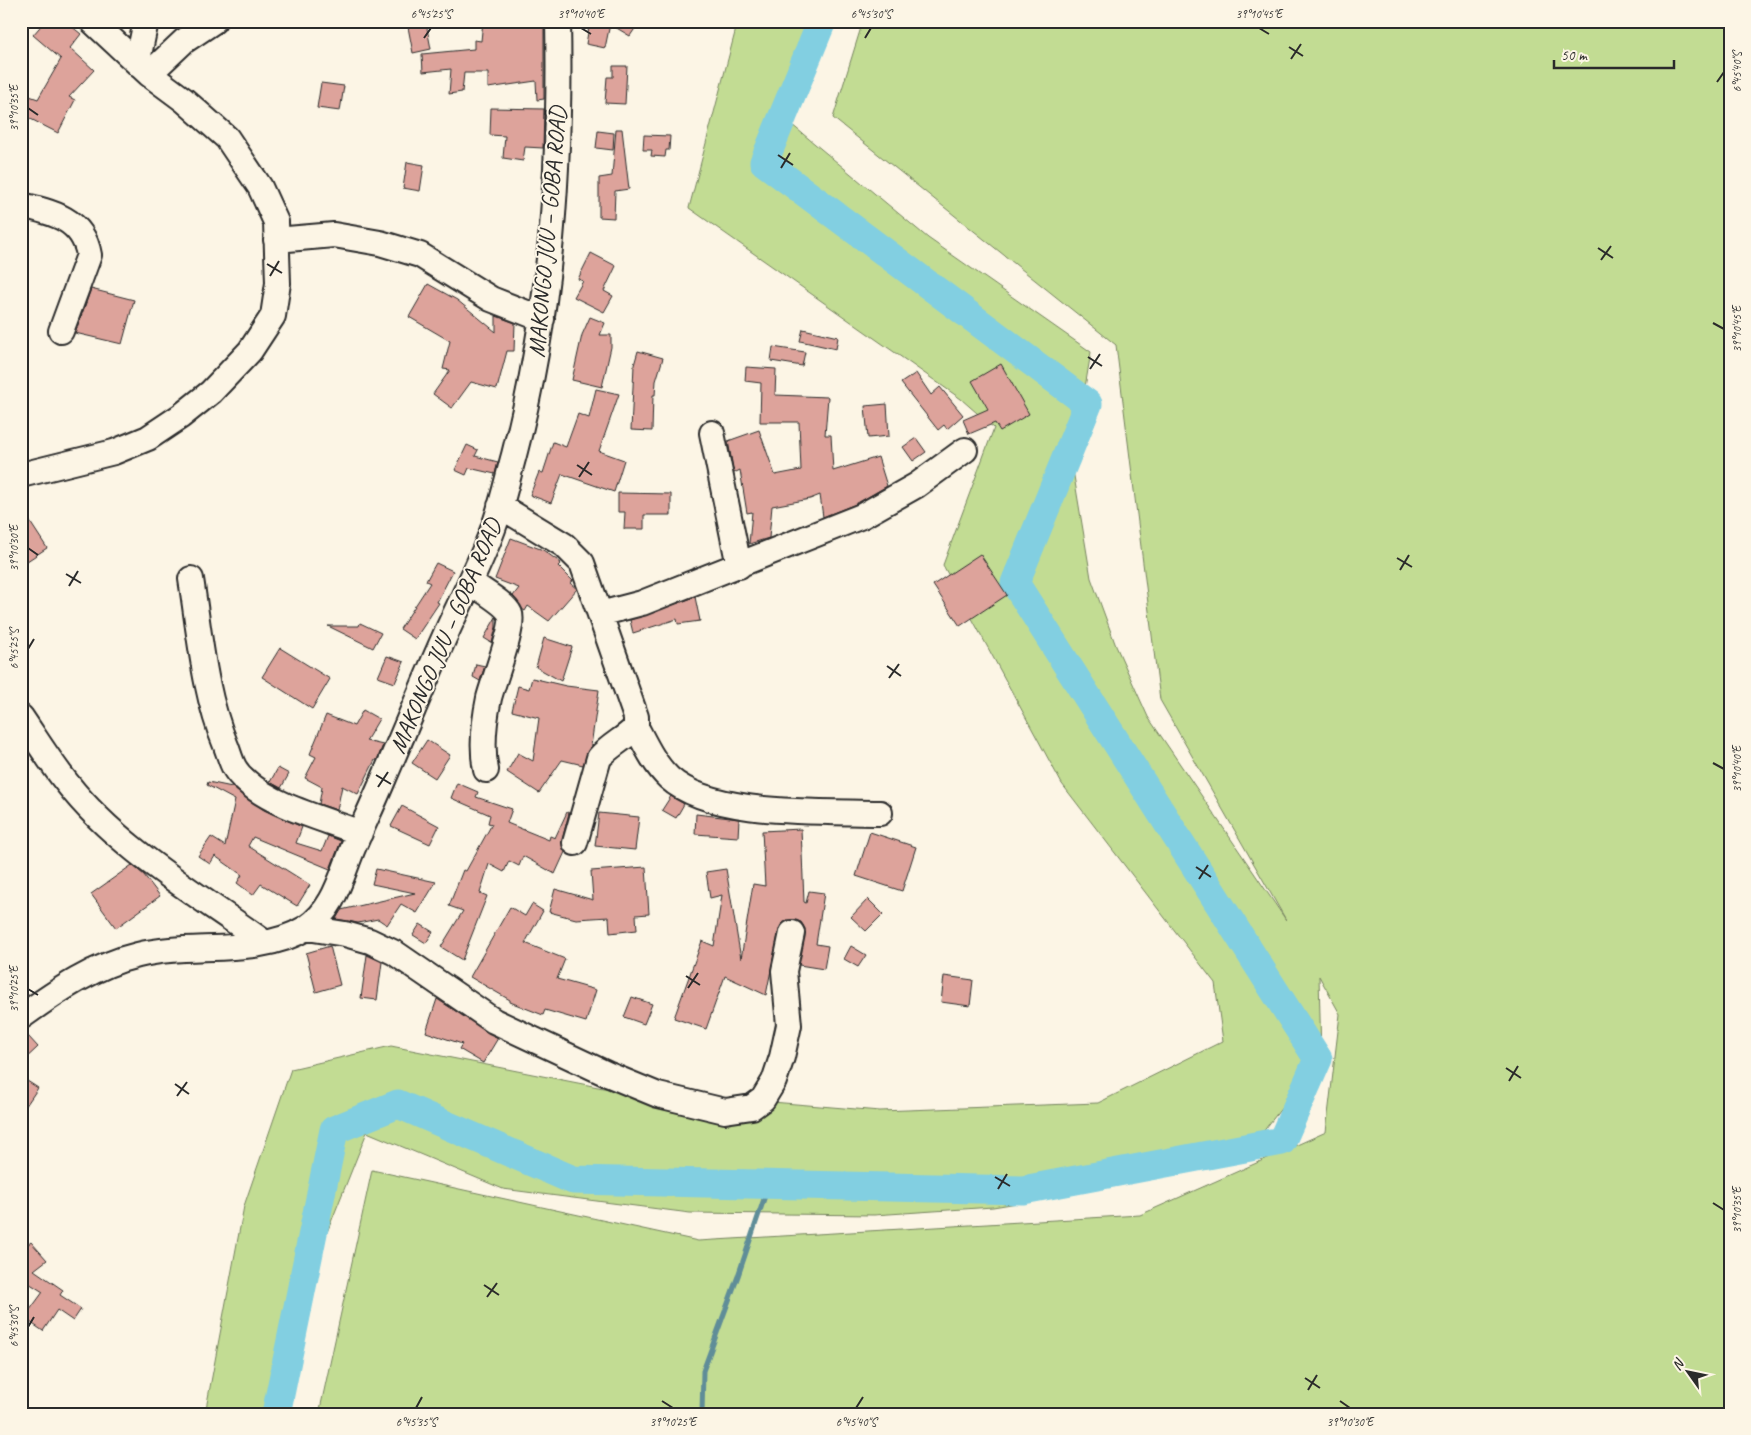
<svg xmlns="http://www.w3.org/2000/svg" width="1751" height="1435" font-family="Caveat,sans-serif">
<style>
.green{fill:#c2dc93;stroke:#76845f}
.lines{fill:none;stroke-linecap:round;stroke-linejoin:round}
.stream{stroke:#5f8d98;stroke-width:5}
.river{stroke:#82cfe1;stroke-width:29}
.building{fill:#dda39b;stroke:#2b2b2b}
.minor-casing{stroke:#2b2b2b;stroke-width:28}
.minor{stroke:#fcf5e5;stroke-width:24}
.ticks{fill:none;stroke:#2b2b2b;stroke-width:2}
.labels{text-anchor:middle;stroke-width:4;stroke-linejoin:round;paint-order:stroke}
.street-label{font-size:24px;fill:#2b2b2b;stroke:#fcf5e5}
.neatline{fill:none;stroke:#2b2b2b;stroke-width:2}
.ticks-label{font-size:12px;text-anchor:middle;fill:#2b2b2b}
</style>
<rect width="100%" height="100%" fill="#fcf5e5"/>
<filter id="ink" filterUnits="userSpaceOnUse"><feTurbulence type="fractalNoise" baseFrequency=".02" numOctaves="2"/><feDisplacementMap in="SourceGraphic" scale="10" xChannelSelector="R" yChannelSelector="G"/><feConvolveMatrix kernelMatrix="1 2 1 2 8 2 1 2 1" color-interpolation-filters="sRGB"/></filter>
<g filter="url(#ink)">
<path class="green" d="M 738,21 L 833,21 L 791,124 L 928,238 L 1091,352 L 1072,464 L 1091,578 L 1116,646 L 1148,717 L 1286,920 L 1160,700 L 1116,345 L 833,118 L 863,21 L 1730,21 L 1730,1414 L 319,1414 L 372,1170 L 698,1241 L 1140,1215 L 1326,1132 L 1340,1014 L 1319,976 L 1321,1057 L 1252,1146 L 1193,1164 L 1066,1195 L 993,1207 L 874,1215 L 690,1213 L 503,1189 L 367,1132 L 300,1300 L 285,1414 L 205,1414 L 244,1206 L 291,1069 L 391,1046 L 603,1088 L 880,1111 L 1098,1103 L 1223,1041 L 1215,983 L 1062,784 L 943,565 L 994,428 L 961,399 L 689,208 Z"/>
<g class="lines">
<path class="stream" d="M 702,1414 L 703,1371 L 738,1276 L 769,1184"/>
<path class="river" d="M 276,1414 L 334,1130 L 398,1104 L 573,1180 L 1023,1190 L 1282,1141 L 1318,1059 L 1015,583 L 1088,404 L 764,162 L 822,21"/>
</g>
<path class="building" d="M 45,21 L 65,21 L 81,34 L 70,48 L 94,70 L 69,97 L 75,100 L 58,133 L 21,114 L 21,93 L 38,99 L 61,59 L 33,35 Z
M 483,21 L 516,24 L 516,21 L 544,21 L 544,99 L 537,100 L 536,81 L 488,88 L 488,73 L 464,73 L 462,92 L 449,94 L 451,69 L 423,72 L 422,54 L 474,49 L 474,40 L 481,41 Z
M 590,21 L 640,21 L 630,36 L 610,24 L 605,48 L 586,44 Z
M 426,23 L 431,49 L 413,53 L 408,27 Z
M 613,66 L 627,66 L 625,104 L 605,103 L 607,77 L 613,77 Z
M 321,83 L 344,86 L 340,111 L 317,108 Z
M 491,108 L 544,109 L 543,148 L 525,147 L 523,161 L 503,158 L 505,136 L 490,135 Z
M 616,129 L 622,129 L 629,189 L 615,191 L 614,218 L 599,217 L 599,178 L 612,176 Z
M 598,131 L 614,133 L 613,150 L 596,148 Z
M 644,135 L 670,136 L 669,150 L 666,150 L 665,157 L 651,156 L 652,150 L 643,150 Z
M 407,162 L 424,165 L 420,191 L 403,188 Z
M 591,253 L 616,266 L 604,291 L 613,296 L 604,312 L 574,297 L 583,281 L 578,279 Z
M 428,284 L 457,300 L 496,332 L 496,316 L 515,323 L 514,351 L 507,351 L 497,389 L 471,382 L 452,408 L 433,394 L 450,370 L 443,369 L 450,341 L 409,317 Z
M 91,289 L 134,300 L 122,344 L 75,333 Z
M 590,317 L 605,323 L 600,335 L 611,335 L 611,347 L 602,387 L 572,380 L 582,335 Z
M 803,329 L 838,337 L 836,349 L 800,341 Z
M 773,347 L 805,352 L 802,366 L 771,361 Z
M 638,351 L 663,358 L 656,381 L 655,395 L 653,395 L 652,431 L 631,430 L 634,365 Z
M 1001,364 L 1029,414 L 1000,431 L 995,423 L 969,434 L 963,420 L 988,409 L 972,381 Z
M 746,367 L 776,369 L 775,395 L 828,397 L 825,435 L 831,435 L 833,471 L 878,457 L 887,486 L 856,504 L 823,517 L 820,495 L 810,499 L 772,506 L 769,538 L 749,544 L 752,512 L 747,513 L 740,470 L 734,473 L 728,441 L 759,430 L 775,475 L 801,470 L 799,422 L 760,422 L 761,383 L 745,381 Z
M 916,373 L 931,395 L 940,387 L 963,415 L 947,429 L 944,425 L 938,430 L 901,383 Z
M 596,389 L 619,394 L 599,451 L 624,460 L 614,492 L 562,474 L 551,503 L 530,495 L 539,472 L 543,473 L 553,442 L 566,447 L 578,414 L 589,418 Z
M 887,404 L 889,436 L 868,438 L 865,406 Z
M 916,438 L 926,452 L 913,461 L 903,447 Z
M 467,445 L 478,450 L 475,456 L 498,462 L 495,474 L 469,468 L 466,475 L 455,470 Z
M 618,493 L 671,494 L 671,515 L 644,515 L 644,529 L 624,529 L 625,512 L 618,512 Z
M 21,508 L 47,548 L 21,565 Z
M 511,538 L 543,550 L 561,563 L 558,566 L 573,581 L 570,583 L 577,589 L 549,621 L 528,606 L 525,611 L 522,609 L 513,596 L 519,588 L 495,579 Z
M 980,554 L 1007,595 L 960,626 L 933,585 Z
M 436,563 L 453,571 L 437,602 L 439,603 L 415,639 L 400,629 L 430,583 L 426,581 Z
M 695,597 L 700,621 L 678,624 L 677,619 L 633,633 L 630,620 Z
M 496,617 L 496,627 L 492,643 L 484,638 Z
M 360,623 L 381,633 L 373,648 L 328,626 L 359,626 Z
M 544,638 L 572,647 L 561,681 L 536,667 Z
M 280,648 L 330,679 L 312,709 L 262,677 Z
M 387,656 L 404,662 L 395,683 L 378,677 Z
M 476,664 L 485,666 L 480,681 L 473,677 Z
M 532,678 L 566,686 L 599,690 L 591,746 L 583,765 L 562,760 L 539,793 L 507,772 L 518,753 L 533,761 L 539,718 L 512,711 L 518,686 L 529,689 Z
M 363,710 L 379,719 L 366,741 L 383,745 L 377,760 L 375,760 L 358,794 L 342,786 L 337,810 L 319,804 L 322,787 L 305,778 L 316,757 L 310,754 L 326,715 L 354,726 Z
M 427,740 L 450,755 L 435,778 L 412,763 Z
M 278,768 L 289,774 L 281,788 L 270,782 Z
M 208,782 L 232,787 L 264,810 L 302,827 L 296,843 L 322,851 L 328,836 L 341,841 L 330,869 L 253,837 L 248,846 L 310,885 L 297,906 L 261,884 L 253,895 L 237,883 L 242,875 L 215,856 L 210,864 L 198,856 L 211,837 L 225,846 L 235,800 L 207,785 Z
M 457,783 L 478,792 L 476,797 L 512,809 L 507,823 L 549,840 L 550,836 L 555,838 L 567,812 L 569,813 L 562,840 L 565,852 L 555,874 L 523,856 L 519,866 L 509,861 L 504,872 L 489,864 L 480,893 L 487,896 L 462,960 L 441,947 L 463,911 L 449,906 L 463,870 L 466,871 L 492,824 L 488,823 L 490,815 L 451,798 Z
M 671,796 L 684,804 L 676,818 L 662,810 Z
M 402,806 L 439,826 L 430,844 L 391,826 Z
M 599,813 L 639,817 L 635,850 L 595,846 Z
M 696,814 L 739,819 L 738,837 L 695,834 Z
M 801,829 L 804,902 L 806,903 L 809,891 L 824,893 L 816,944 L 828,946 L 824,969 L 799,965 L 805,929 L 801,922 L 794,920 L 787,920 L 779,930 L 766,995 L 725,976 L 706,1029 L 674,1018 L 702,941 L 714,946 L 722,895 L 710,898 L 706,872 L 726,869 L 741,959 L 753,884 L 765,886 L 762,831 Z
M 870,832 L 916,847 L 902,891 L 856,876 Z
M 132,865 L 144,875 L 160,896 L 116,928 L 91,894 Z
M 646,867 L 649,914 L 636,915 L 637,930 L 610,933 L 609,917 L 576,919 L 549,912 L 555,889 L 593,900 L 591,871 Z
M 376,869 L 436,882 L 417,913 L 401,904 L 387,925 L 378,919 L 358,923 L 336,919 L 341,910 L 415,893 L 372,884 Z
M 868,899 L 883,914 L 866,931 L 851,917 Z
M 532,904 L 543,911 L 525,943 L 565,959 L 557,979 L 596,990 L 586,1022 L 545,1010 L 543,1015 L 510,1002 L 510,1000 L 470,977 L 510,907 L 525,916 Z
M 420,924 L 433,932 L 426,943 L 413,935 Z
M 330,946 L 340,985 L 316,992 L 306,953 Z
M 851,946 L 866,955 L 858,967 L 844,959 Z
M 367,955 L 382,962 L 377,1000 L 361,998 Z
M 944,976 L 973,980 L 970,1006 L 941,1002 Z
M 632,997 L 652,1004 L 644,1024 L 624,1017 Z
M 437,999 L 498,1038 L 483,1063 L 459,1049 L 462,1044 L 426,1032 Z
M 28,1036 L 38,1047 L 21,1063 L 21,1042 Z
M 21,1077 L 38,1088 L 21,1113 Z
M 31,1242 L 47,1260 L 34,1270 L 63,1290 L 60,1295 L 81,1309 L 73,1321 L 57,1310 L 43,1331 L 24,1318 L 43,1292 L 24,1280 L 21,1282 L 21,1250 Z"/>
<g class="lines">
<defs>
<path id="minor" d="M 140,66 L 139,55 L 146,21
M 149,74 L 184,41 L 214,21
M 21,205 C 52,212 83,219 89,255 L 61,331
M 276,240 L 334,235 L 380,243 L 420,255 L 491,299 L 542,319
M 712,433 L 739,566
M 21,475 L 114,452 L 148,438 L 181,416 L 211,392 L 250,351 L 273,316 L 278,283 L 276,222 L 260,187 L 227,138 L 184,100 L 149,74 L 92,21
M 500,506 L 564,545 L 582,563 L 636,717 L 636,727 C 625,739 610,745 599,758 L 575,843
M 191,579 C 200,636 204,693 226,746 C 232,762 232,769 246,781 C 274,807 325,819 360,833
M 472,583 C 481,590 506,604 510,614 C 515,625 493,682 489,698 C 484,722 481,746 486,770
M 600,614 L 642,603 L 862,516 L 917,485 L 965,450
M 21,717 C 36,739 50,762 67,783 C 117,848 199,895 265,943
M 636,727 C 645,744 654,764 669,778 C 712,817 823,811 880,813
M 307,928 L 345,934 L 370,941 L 395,953 L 494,1021 L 607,1074 L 658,1095 L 725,1111 L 752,1107 L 763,1099 L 774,1081 L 782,1057 L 789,1025 L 784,971 L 792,933
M 21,1017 C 57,991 95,965 138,955 C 190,942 259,957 306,928 C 334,910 341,877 353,848 C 363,825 374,802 384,778 C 404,732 423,685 444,638 C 460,602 479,567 493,529 C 502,505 507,480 514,455 C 551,315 561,166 558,21"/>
</defs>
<use href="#minor" class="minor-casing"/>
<use href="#minor" class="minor"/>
</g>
</g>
<path class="ticks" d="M 581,28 L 591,34M 1259,28 L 1269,34M 424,38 L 431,28M 865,38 L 871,28M 1289,47 L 1303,56M 1291,59 L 1301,44M 1717,82 L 1724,72M 28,108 L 38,115M 778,155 L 793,165M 781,168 L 790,153M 1598,248 L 1613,258M 1601,260 L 1611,246M 267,264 L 282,273M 270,276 L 279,261M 1713,323 L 1724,329M 1088,357 L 1102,366M 1090,369 L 1100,354M 577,465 L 592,475M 579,477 L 589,462M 28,548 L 38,555M 1397,558 L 1412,567M 1400,570 L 1409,555M 66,574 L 81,583M 69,586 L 78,571M 28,649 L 34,639M 887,666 L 901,676M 889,678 L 899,664M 1713,763 L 1724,769M 376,775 L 391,784M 378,787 L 388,772M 1196,867 L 1211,877M 1199,879 L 1208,865M 686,976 L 700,985M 688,988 L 698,973M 28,989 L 38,995M 1506,1068 L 1521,1078M 1509,1081 L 1518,1066M 175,1084 L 189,1094M 177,1096 L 187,1082M 995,1177 L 1010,1186M 998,1189 L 1007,1174M 1713,1203 L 1724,1210M 484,1285 L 499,1295M 487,1297 L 497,1283M 28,1327 L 34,1317M 1305,1378 L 1320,1388M 1308,1390 L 1317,1375M 662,1401 L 673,1408M 1340,1401 L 1350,1408M 416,1408 L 422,1397M 856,1408 L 863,1397"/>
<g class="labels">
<g class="street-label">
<text transform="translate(547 232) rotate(-85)" y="8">MAKONGO JUU – GOBA ROAD</text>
<text transform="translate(445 636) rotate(-67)" y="8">MAKONGO JUU – GOBA ROAD</text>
</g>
</g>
<rect width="1751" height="1435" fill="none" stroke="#fcf5e5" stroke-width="55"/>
<g transform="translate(1688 1372) rotate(303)" stroke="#fcf5e5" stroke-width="4" paint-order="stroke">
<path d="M0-4L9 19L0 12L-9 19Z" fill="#2b2b2b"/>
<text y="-8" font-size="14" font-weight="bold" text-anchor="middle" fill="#2b2b2b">N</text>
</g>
<path d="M1554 60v8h120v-8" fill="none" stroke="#2b2b2b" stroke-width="2.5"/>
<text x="1561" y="60" font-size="15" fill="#2b2b2b" stroke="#fcf5e5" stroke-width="4" paint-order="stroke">50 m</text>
<rect x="28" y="28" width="1696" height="1380" class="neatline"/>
<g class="ticks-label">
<text x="431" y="18">6°45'25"S</text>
<text x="581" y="18">39°10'40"E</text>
<text x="871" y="18">6°45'30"S</text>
<text x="1259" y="18">39°10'45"E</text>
<text transform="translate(1737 72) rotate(-90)" y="4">6°45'40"S</text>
<text transform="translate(14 108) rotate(-90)" y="4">39°10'35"E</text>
<text transform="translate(1737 329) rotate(-90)" y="4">39°10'45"E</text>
<text transform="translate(14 548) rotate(-90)" y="4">39°10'30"E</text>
<text transform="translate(14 649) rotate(-90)" y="4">6°45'25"S</text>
<text transform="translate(1737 769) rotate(-90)" y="4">39°10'40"E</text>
<text transform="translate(14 989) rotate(-90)" y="4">39°10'25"E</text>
<text transform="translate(1737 1210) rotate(-90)" y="4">39°10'35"E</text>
<text transform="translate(14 1327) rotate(-90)" y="4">6°45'30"S</text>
<text x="416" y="1426">6°45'35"S</text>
<text x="673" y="1426">39°10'25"E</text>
<text x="856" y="1426">6°45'40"S</text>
<text x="1350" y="1426">39°10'30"E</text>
</g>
</svg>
